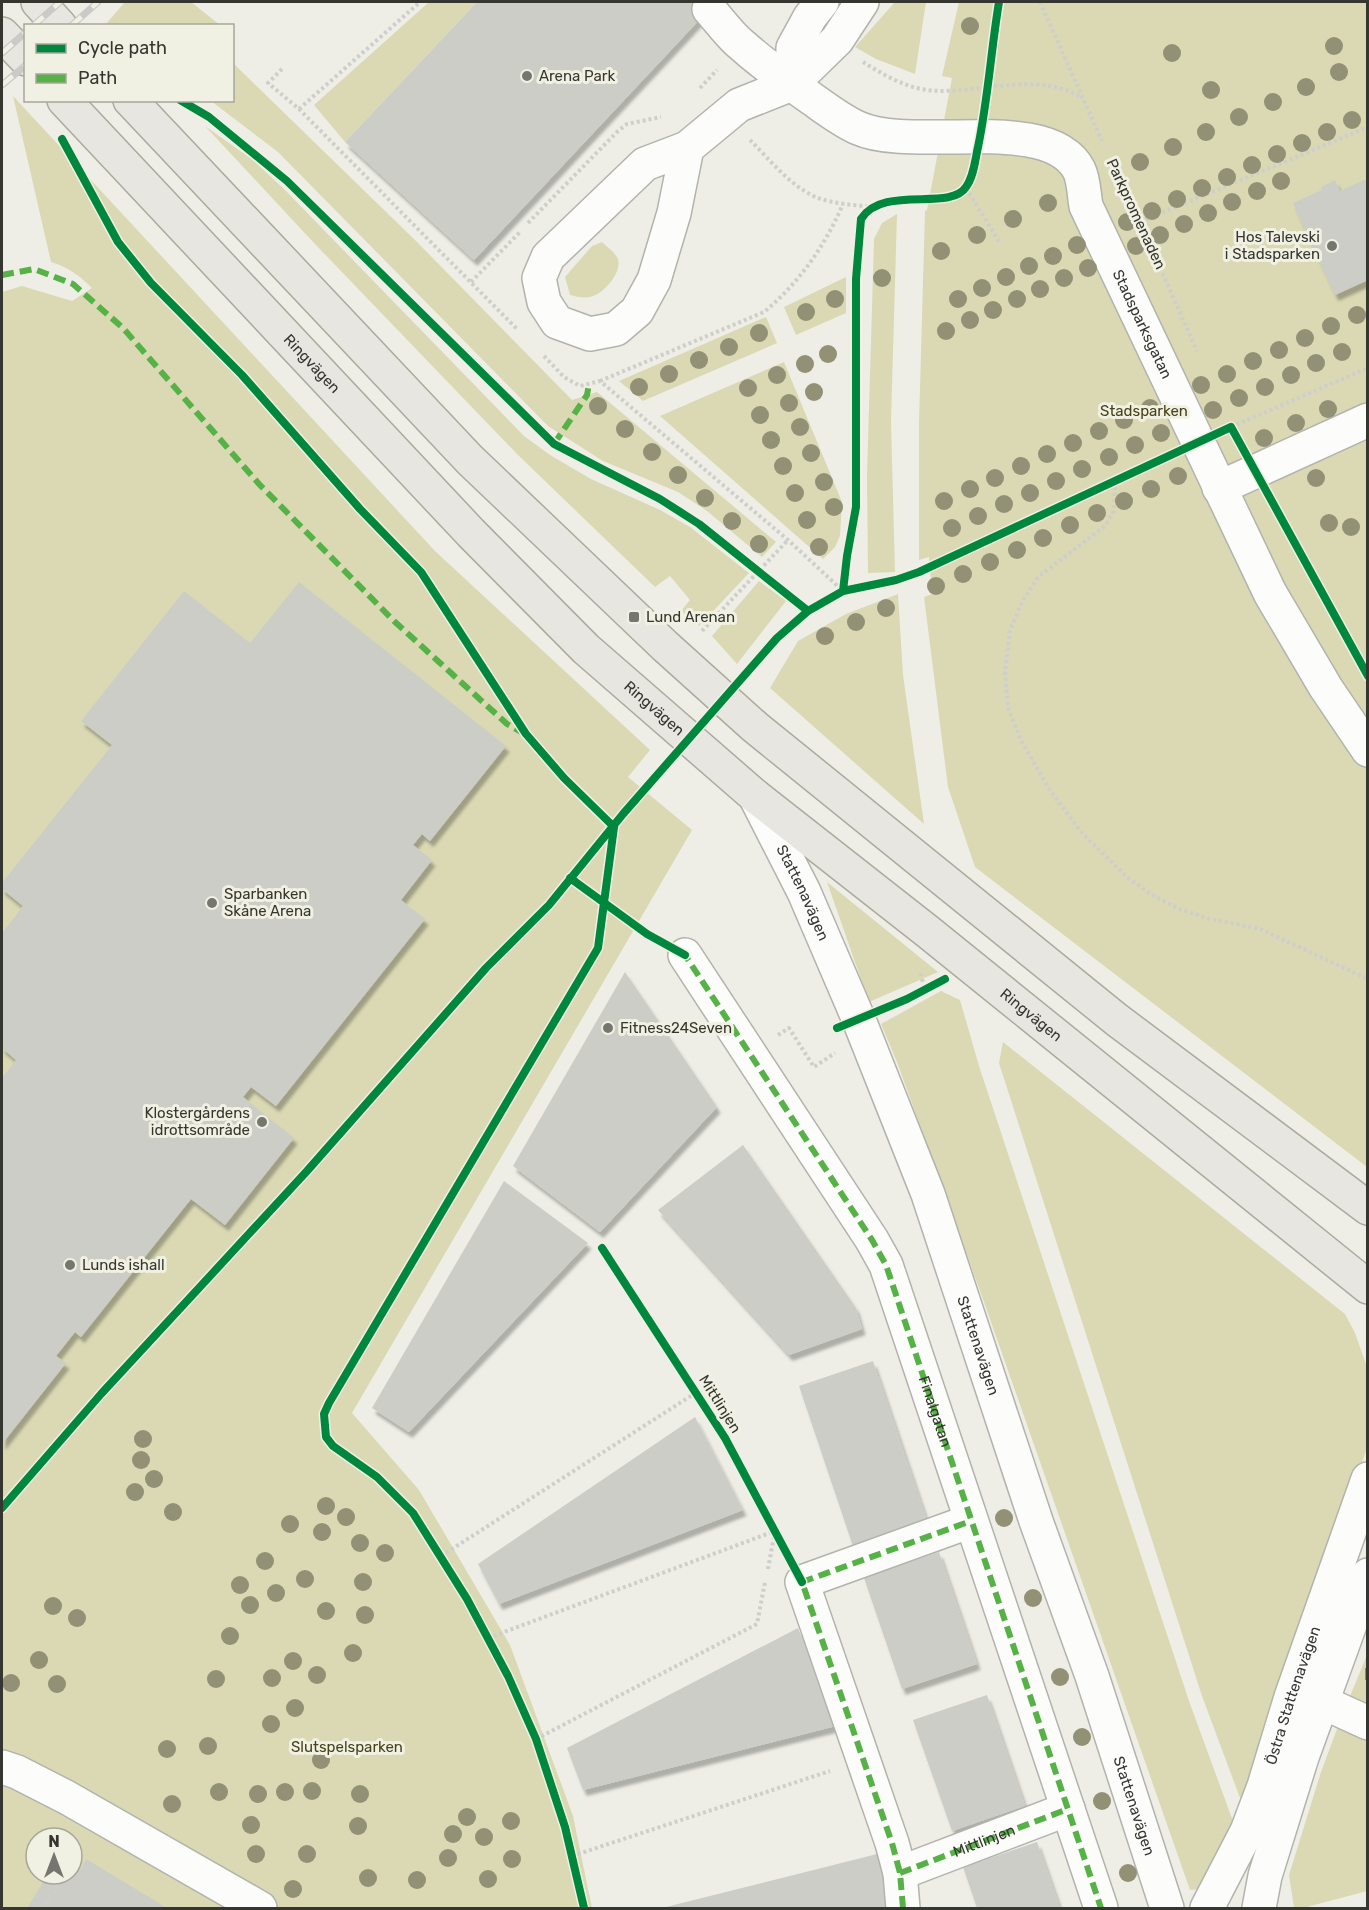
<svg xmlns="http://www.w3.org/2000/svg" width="1369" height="1910" font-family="Rubik,sans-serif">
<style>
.green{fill:#dad9b4;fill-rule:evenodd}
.building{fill:#cdcdc7;filter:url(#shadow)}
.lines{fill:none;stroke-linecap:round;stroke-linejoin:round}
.minor-casing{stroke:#b3b3ad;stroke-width:36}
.major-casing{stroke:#aaaa9d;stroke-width:36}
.path{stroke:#cececb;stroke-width:4;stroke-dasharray:3 3;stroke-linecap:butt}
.minor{stroke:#fcfcfb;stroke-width:33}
.major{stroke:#e7e6e0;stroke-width:33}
.rail-casing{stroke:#cacac8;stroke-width:7}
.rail{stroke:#f1f1e3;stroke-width:4.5;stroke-dasharray:14;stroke-linecap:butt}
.quiet{stroke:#56b246;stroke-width:6;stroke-dasharray:12 6;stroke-linecap:butt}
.cycleway-casing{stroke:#f1f1e3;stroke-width:11}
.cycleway{stroke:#00873e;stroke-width:8}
.tree{fill:#929075}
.poi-dot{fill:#767670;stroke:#f1f1e3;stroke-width:2}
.labels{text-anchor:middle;stroke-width:6;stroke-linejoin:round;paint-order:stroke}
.poi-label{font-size:15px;fill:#363630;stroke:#f1f1e3;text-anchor:start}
.street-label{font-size:15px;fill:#363630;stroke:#f1f1e3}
.park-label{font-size:15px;fill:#464319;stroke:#f1f1e3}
</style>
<defs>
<filter id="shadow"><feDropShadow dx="3.5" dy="6" stdDeviation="1.5" flood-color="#0004"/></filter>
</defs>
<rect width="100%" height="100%" fill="#eeeee6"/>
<path class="green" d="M 125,2 L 191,2 L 220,25 L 105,25 Z
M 429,2 L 477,2 L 345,142 L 314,105 Z
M 895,2 L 926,2 L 915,74 L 876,59 L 855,47 Z
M 959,2 L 1367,2 L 1367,1167 L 975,867 L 948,787 L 924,597 L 932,594 L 929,557 L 919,560 L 919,424 L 925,211 L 927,210 L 952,78 L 942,76 Z
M 233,63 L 417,242 L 572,400 L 597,392 L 776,542 L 762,557 L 707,511 L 678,492 L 603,461 L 548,426 L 278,152 L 211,101 L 232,100 Z
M 13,96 L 435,551 L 650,750 L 628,777 L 692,830 L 352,1413 L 419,1490 L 510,1645 L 573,1816 L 592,1908 L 2,1908 L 2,292 L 22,286 L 72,301 L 92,288 C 80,276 68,267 51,262 ZM 36,1838 L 72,1838 L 72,1874 L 36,1874 Z
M 205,126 L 253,160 L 285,190 L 524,436 L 550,455 L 591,479 L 660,510 L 690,527 L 749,573 L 699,626 L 681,611 L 690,600 L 670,576 L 655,587 L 518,455 L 314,243 Z
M 897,214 L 891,421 L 895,572 L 868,573 L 867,476 L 874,239 L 882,223 Z
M 602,242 C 607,247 615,252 618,259 C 622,272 605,292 593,296 C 585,299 578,297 570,295 L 565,277 L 592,246 Z
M 846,277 L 846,313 L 796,335 L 784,307 Z
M 766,317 L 777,343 L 643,401 L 619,381 Z
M 784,362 L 842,502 L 840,536 L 835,547 L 823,559 L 660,416 Z
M 759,581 L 786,601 L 737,664 L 712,636 Z
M 898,594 L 903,675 L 924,824 L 770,688 L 798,641 L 846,614 Z
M 827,882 L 938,972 L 869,1002 Z
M 941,991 L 960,1000 L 979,1066 L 1189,1701 L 1238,1835 L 1201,1889 L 1190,1890 L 984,1302 L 897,1062 L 881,1024 Z
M 1003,1042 L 1345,1314 L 1355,1333 L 1367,1367 L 1367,1448 L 1284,1690 L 1246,1814 L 1202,1696 L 999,1063 Z
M 1367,1655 L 1367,1891 L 1303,1908 L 1294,1908 L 1289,1875 L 1321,1772 L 1341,1718 Z"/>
<path class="building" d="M 477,2 L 716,2 L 474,260 L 345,142 Z
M 1368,178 L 1368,280 L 1335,295 L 1293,203 L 1322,190 L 1321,187 L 1335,180 L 1340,191 Z
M 299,582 L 506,746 L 430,841 L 422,834 L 413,845 L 432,860 L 401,900 L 425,919 L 276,1106 L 251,1087 L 243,1097 L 294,1138 L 225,1225 L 191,1199 L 81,1337 L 75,1332 L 56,1356 L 66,1363 L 2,1444 L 2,1078 L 16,1060 L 2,1048 L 2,933 L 23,906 L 2,889 L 2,883 L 112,745 L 81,721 L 184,591 L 250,643 Z
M 625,972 L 717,1107 L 600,1232 L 513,1166 Z
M 743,1145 L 856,1308 L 862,1329 L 789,1355 L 658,1210 Z
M 504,1181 L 588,1243 L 409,1432 L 372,1408 Z
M 873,1361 L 929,1527 L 855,1552 L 799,1386 Z
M 695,1417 L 743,1510 L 499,1604 L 478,1564 Z
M 939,1552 L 977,1664 L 902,1689 L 864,1578 Z
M 798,1628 L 836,1726 L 583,1790 L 567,1748 Z
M 987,1695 L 1025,1806 L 952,1831 L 913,1720 Z
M 1037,1842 L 1060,1908 L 977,1908 L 963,1867 Z
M 881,1853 L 888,1908 L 662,1908 Z
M 86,1859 L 167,1908 L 27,1908 L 48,1874 L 72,1874 L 72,1864 L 81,1869 Z"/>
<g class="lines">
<defs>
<g id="minor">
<path id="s1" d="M 709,9 C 720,21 730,36 743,46 C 763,64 786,80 808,96 C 824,107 840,120 858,128 C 913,153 1049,112 1079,170 C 1084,180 1084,195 1086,206 L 1270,593 L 1326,688 L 1368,750"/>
<path d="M 792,84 L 793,48 L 810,17 L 822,2"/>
<path d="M 687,148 L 674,213 L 654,280 L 637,311 L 616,329 L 590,334 L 557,322 L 544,302 L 539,278 L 548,257 L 645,164 L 687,148 L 739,105 L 792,84 L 837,40 L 862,2"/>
<path d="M 1219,488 L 1368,420"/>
<path id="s2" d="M 755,796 L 804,892 L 859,1020 L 928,1194 L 1036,1521 L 1092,1676 L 1167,1908"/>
<path id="s3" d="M 685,955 L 872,1240 L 886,1265 L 1101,1908"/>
<path d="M 1302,1699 L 1322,1702 L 1368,1723"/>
<path d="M 2,1767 L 17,1772 L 66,1797 L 260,1908"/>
<path id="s4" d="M 900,1873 L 1068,1809"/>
<path d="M 903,1908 L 900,1873 L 892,1843 L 802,1582 L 971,1521"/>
<path id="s5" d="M 1207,1908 L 1247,1831 L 1264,1786 L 1291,1697 L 1368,1479"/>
<path d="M 1259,1908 L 1265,1876 L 1302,1757 L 1368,1575"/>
</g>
<g id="major">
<path d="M 38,2 L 60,26"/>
<path d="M 2,34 L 26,59"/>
<path id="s6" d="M 64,100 L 471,533 L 586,649 L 755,796 L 927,931 L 1368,1287"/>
<path d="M 130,100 L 470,460 L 665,646 L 755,727 L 1117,1020 L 1368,1208"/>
</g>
</defs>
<use href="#minor" class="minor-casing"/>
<use href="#major" class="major-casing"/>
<path class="path" d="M 1040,2 L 1102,141
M 863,62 C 882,74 904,87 927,90 C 977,96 1037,69 1082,98
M 282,69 L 268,83 L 299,109 L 518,330
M 700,88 L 717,70
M 299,109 L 420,2
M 750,140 C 770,160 791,187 818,198 C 835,204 855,205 873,207
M 1121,180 L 1197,351
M 966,188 L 1000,243
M 1140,222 L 1368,127
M 528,223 L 617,132 L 627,124 L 661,117
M 471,282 L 521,231
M 544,356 L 564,377 L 580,386 L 600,381 L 788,540 L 843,591
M 600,381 L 764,312 C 799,283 825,246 843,204
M 1231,427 L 1368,368
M 1115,481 L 1114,511 L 1105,526 L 1038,577 L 1022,602 L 1010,630 L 1005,672 L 1008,708 L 1021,740 L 1049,789 L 1082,833 L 1128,878 L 1154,896 L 1177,908 L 1210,919 L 1260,929 L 1368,979
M 702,631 L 788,540
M 921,973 L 924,989
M 778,1035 L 789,1028 L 814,1067 L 835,1053
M 441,1556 L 697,1392
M 768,1569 L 775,1531
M 488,1638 L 775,1531
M 536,1739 L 757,1624 L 765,1582
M 572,1856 L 830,1771
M 72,1857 L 74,1858 L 72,1862
M 43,1908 L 64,1874"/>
<use href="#minor" class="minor"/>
<use href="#major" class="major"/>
<defs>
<path id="rail" d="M 33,26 L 60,2
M 71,26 L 98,2
M 2,53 L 26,32
M 2,85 L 26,65"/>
</defs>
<use href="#rail" class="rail-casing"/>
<use href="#rail" class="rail"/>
<path class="quiet" d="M 2,275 L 34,269 L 73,284 L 123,328 L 259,484 L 394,621 L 507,724 L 523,733
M 554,444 L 587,395 L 589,384
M 680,953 L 685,955 L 872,1240 L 886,1265 L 1101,1908
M 1368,1668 L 1368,1683
M 900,1873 L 1068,1809
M 903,1908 L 900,1873 L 892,1843 L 802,1582 L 971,1521"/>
<defs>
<path id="cycleway" d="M 180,100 L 209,117 L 287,181 L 554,444 L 660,499 L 699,524 L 808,611
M 62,139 L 118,242 L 151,283 L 242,375 L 360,509 L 421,572 L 526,734 L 564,778 L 614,827
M 843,591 L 847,556 L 856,507 L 856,279 L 861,219 C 883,184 950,212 966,187 C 974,176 975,160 978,147 C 988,99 991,50 999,2
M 570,878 L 647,934 L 685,955
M 837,1028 L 907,999 L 945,979
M 602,1248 L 725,1438 L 802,1582
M 2,1508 L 101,1394 L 307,1171 L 486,968 L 549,905 L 623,814 L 777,638 L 808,611 L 843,591 L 896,580 L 919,572 L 1231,427 L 1368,676
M 584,1908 L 565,1827 L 536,1739 L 508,1676 L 467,1599 L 413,1513 L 377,1477 L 333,1446 L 326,1437 L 324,1414 L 329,1403 L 598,948 L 614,827"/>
</defs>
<use href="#cycleway" class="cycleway-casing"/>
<use href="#cycleway" class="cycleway"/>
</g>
<g class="tree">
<circle cx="970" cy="26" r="9"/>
<circle cx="1334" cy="46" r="9"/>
<circle cx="1172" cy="53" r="9"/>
<circle cx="1339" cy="72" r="9"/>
<circle cx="1306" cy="87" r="9"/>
<circle cx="1211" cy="90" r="9"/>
<circle cx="1273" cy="102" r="9"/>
<circle cx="1239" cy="117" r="9"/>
<circle cx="1352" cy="120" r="9"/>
<circle cx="1206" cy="132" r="9"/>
<circle cx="1327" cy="132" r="9"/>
<circle cx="1302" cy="143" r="9"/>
<circle cx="1173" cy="147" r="9"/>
<circle cx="1277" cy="154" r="9"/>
<circle cx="1140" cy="162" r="9"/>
<circle cx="1252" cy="165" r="9"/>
<circle cx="1227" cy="177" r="9"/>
<circle cx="1281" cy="181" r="9"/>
<circle cx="1202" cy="188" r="9"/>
<circle cx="1257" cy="191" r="9"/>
<circle cx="1177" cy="199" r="9"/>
<circle cx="1232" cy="202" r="9"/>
<circle cx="1048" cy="203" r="9"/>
<circle cx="1152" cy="211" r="9"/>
<circle cx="1208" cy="213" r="9"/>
<circle cx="1013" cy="219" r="9"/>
<circle cx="1127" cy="222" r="9"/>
<circle cx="1184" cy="224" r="9"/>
<circle cx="977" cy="235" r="9"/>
<circle cx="1160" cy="235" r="9"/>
<circle cx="1077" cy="245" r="9"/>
<circle cx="1136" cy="246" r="9"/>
<circle cx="941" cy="251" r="9"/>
<circle cx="1053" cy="256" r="9"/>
<circle cx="1029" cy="266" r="9"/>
<circle cx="1088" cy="268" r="9"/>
<circle cx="1006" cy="277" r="9"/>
<circle cx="882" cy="278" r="9"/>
<circle cx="1064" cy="278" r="9"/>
<circle cx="982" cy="288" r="9"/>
<circle cx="1040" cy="289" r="9"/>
<circle cx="835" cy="299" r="9"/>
<circle cx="958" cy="299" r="9"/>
<circle cx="1017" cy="299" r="9"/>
<circle cx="993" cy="310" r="9"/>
<circle cx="806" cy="312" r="9"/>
<circle cx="1357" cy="315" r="9"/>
<circle cx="970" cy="320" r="9"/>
<circle cx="1331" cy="326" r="9"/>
<circle cx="946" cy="331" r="9"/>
<circle cx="759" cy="333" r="9"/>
<circle cx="1305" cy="338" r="9"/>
<circle cx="729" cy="347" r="9"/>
<circle cx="1279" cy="350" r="9"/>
<circle cx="1342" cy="352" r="9"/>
<circle cx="828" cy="354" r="9"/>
<circle cx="699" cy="360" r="9"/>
<circle cx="1253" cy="361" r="9"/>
<circle cx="1316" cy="363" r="9"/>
<circle cx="805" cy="364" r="9"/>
<circle cx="669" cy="374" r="9"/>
<circle cx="1227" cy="374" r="9"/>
<circle cx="777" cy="375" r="9"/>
<circle cx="1291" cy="375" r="9"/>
<circle cx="1201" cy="385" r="9"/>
<circle cx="639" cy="387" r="9"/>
<circle cx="1265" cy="387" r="9"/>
<circle cx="748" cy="388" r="9"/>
<circle cx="814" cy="392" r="9"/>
<circle cx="1239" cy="398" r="9"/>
<circle cx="789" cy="403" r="9"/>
<circle cx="598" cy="406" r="9"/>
<circle cx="1150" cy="408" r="9"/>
<circle cx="1328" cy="409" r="9"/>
<circle cx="1213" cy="410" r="9"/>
<circle cx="760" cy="415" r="9"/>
<circle cx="1124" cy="420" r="9"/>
<circle cx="1296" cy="423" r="9"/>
<circle cx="800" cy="427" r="9"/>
<circle cx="625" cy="429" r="9"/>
<circle cx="1099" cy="431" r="9"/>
<circle cx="1161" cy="433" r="9"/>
<circle cx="1264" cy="438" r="9"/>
<circle cx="771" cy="440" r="9"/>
<circle cx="1073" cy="443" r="9"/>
<circle cx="1135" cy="445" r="9"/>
<circle cx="652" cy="452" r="9"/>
<circle cx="811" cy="453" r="9"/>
<circle cx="1047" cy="454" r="9"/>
<circle cx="1109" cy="457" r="9"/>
<circle cx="783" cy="466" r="9"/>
<circle cx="1021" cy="466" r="9"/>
<circle cx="1082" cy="469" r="9"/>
<circle cx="678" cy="475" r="9"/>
<circle cx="1178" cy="476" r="9"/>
<circle cx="995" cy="478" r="9"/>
<circle cx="1316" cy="478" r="9"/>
<circle cx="1056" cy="481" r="9"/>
<circle cx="824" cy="482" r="9"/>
<circle cx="970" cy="489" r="9"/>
<circle cx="1151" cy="489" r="9"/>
<circle cx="795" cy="493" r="9"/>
<circle cx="1030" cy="493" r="9"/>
<circle cx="705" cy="498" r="9"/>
<circle cx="944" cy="501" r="9"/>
<circle cx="1124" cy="501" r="9"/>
<circle cx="1004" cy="504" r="9"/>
<circle cx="834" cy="507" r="9"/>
<circle cx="1097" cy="513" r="9"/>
<circle cx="978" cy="516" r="9"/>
<circle cx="807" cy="520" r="9"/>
<circle cx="732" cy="521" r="9"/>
<circle cx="1329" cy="523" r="9"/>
<circle cx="1070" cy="525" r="9"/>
<circle cx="1351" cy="527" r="9"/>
<circle cx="952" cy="528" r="9"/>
<circle cx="1043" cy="538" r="9"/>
<circle cx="759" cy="544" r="9"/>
<circle cx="819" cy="547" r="9"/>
<circle cx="1017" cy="550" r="9"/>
<circle cx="990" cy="562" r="9"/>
<circle cx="963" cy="574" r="9"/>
<circle cx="936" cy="586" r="9"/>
<circle cx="886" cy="608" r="9"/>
<circle cx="856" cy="622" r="9"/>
<circle cx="825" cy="636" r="9"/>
<circle cx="143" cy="1439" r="9"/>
<circle cx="141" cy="1460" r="9"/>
<circle cx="154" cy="1479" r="9"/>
<circle cx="135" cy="1492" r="9"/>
<circle cx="326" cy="1506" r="9"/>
<circle cx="173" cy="1512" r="9"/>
<circle cx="346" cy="1517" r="9"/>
<circle cx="1004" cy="1518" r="9"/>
<circle cx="290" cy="1524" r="9"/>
<circle cx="322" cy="1532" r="9"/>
<circle cx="360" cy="1543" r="9"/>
<circle cx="385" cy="1553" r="9"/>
<circle cx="265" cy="1561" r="9"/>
<circle cx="305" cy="1579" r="9"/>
<circle cx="363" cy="1582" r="9"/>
<circle cx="240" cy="1585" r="9"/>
<circle cx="276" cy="1593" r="9"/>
<circle cx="1033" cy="1598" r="9"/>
<circle cx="250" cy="1605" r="9"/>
<circle cx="53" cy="1606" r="9"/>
<circle cx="326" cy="1611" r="9"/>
<circle cx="365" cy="1615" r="9"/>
<circle cx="77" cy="1618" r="9"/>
<circle cx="230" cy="1636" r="9"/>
<circle cx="353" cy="1653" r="9"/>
<circle cx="39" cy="1660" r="9"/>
<circle cx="293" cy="1661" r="9"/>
<circle cx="317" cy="1675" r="9"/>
<circle cx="1060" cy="1677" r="9"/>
<circle cx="272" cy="1678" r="9"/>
<circle cx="216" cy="1679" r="9"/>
<circle cx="11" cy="1683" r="9"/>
<circle cx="57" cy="1684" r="9"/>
<circle cx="295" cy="1708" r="9"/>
<circle cx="271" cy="1724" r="9"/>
<circle cx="1082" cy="1737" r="9"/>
<circle cx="208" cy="1746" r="9"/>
<circle cx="167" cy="1749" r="9"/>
<circle cx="321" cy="1760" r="9"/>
<circle cx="312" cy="1791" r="9"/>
<circle cx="219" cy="1792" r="9"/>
<circle cx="285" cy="1792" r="9"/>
<circle cx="258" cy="1794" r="9"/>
<circle cx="360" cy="1794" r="9"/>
<circle cx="1102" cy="1801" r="9"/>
<circle cx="172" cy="1804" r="9"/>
<circle cx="467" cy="1817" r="9"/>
<circle cx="511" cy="1821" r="9"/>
<circle cx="251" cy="1825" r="9"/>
<circle cx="358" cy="1826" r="9"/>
<circle cx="453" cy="1834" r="9"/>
<circle cx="484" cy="1837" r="9"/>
<circle cx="256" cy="1854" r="9"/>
<circle cx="307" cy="1854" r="9"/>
<circle cx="448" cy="1858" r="9"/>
<circle cx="512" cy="1859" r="9"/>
<circle cx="1128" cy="1873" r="9"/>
<circle cx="368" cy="1878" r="9"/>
<circle cx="488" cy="1879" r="9"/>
<circle cx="417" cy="1880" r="9"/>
<circle cx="293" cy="1889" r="9"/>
</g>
<g class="poi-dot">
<circle cx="527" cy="76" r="6"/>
<circle cx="1332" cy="246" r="6"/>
<rect x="628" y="611" width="12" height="12" rx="3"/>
<circle cx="212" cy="903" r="6"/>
<circle cx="608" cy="1028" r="6"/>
<circle cx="262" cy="1122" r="6"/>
<circle cx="70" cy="1265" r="6"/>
</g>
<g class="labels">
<g class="poi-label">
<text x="539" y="81">Arena Park</text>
<text x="1320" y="242" text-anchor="end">Hos Talevski<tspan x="1320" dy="17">i Stadsparken</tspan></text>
<text x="646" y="622">Lund Arenan</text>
<text x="224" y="899">Sparbanken<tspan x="224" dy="17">Skåne Arena</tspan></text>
<text x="620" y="1033">Fitness24Seven</text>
<text x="250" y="1118" text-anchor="end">Klostergårdens<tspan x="250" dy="17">idrottsområde</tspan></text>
<text x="82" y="1270">Lunds ishall</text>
</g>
<g class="street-label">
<text transform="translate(1136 214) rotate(65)" y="5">Parkpromenaden</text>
<text dy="5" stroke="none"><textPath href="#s1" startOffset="592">Stadsparksgatan</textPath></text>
<text dy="5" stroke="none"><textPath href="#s6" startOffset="362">Ringvägen</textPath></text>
<text dy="5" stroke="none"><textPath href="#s6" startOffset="848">Ringvägen</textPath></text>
<text dy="5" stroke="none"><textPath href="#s2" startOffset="108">Stattenavägen</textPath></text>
<text dy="5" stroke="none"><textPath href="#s6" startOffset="1334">Ringvägen</textPath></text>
<text dy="5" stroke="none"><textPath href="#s2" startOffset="594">Stattenavägen</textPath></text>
<text transform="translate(720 1404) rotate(58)" y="5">Mittlinjen</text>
<text dy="5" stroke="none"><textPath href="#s3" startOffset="524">Finalgatan</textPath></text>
<text dy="5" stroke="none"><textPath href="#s5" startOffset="230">Östra Stattenavägen</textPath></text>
<text dy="5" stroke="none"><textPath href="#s2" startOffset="1080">Stattenavägen</textPath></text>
<text dy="5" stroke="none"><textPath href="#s4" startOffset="90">Mittlinjen</textPath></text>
</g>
<g class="park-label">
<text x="1144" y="416">Stadsparken</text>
<text x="347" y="1752">Slutspelsparken</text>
</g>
</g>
<rect width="1369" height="1910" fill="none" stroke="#363630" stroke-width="6"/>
<rect x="24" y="24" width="210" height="78" fill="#f1f1e3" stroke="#a6a69b" stroke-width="1.5"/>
<rect x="36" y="44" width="30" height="9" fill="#00873e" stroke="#a6a69b" stroke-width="1.5"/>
<text x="78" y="54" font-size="18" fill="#363630">Cycle path</text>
<rect x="36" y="74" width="30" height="9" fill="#56b246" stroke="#a6a69b" stroke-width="1.5"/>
<text x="78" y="84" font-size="18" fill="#363630">Path</text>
<g transform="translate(54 1856)"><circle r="28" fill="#f1f1e3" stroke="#a6a69b" stroke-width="1.5"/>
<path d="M0-4.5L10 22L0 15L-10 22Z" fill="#767670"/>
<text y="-9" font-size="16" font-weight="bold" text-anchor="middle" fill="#363630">N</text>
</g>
</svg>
